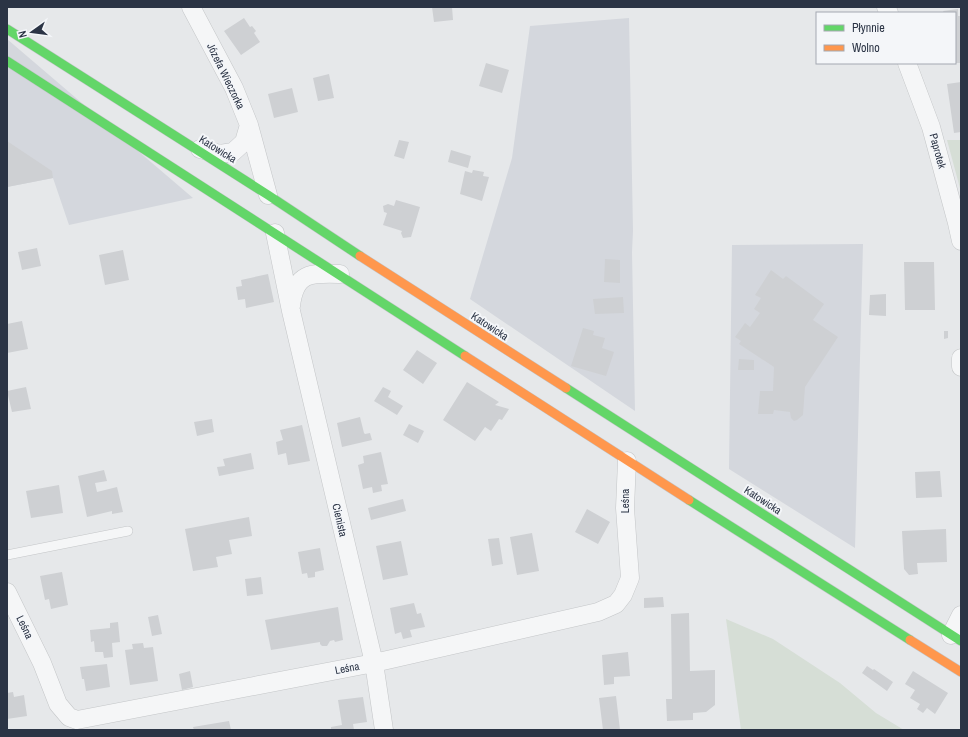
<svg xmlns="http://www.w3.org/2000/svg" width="968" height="737" font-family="'Archivo Narrow',sans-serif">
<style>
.built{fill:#d4d7dd}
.green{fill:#d6ded6}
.building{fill:#ced0d3}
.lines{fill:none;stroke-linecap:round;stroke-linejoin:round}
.lane-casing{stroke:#c4c6c8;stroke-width:10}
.street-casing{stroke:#c4c6c8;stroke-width:19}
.fast-casing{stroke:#c2c5c8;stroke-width:10}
.slow-casing{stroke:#c2c5c8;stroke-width:10}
.lane{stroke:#f5f6f7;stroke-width:9}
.street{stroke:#f5f6f7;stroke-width:18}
.fast{stroke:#63d668;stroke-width:9}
.slow{stroke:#ff974d;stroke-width:9}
.labels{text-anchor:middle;stroke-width:4;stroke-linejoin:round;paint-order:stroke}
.street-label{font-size:11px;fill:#2b3445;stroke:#f4f6f9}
</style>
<rect width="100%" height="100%" fill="#e6e8ea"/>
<path class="built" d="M 629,18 L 633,231 L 632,252 L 635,411 L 470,299 L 512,158 L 530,26 Z
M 7,39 L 193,198 L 69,225 L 53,178 L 7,187 Z
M 863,244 L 855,548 L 729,469 L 732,245 Z"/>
<path class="green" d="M 947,140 L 961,140 L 961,192 Z
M 726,619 L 773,639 L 840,683 L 876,713 L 904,730 L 741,730 Z"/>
<path class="building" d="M 432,7 L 452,7 L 453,20 L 434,22 Z
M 958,9 L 958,16 L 961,16 L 961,63 L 955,63 L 955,13 L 944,13 L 943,11 Z
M 244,18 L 250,27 L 252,26 L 256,31 L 254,33 L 260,42 L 241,55 L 224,31 Z
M 486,63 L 509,70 L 502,93 L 479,86 Z
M 329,74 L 334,98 L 318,101 L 313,78 Z
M 961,82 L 961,132 L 954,133 L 947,84 Z
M 292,88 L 298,112 L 274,118 L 268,94 Z
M 399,140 L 409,142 L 404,159 L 394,156 Z
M 7,141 L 52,171 L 53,178 L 7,187 Z
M 451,150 L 471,156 L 468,168 L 448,162 Z
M 473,170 L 484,172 L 483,176 L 489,177 L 482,201 L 460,194 L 465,171 L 472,173 Z
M 396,200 L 420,207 L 411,237 L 403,238 L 401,233 L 402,231 L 383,225 L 387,213 L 384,212 L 383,206 L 388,204 L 394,206 Z
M 37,248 L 41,266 L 22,270 L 18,252 Z
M 123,250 L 129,280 L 105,285 L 99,255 Z
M 605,259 L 620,260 L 620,283 L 604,282 Z
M 904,262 L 934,262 L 935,310 L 905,310 Z
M 771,270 L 783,279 L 786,276 L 824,304 L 813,320 L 838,337 L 805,387 L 803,415 L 797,420 L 794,421 L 791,418 L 790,412 L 774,410 L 773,414 L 758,414 L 760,391 L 773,391 L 774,367 L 739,344 L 741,341 L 735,337 L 745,323 L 750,327 L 760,313 L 754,309 L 761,298 L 755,295 Z
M 268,274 L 274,302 L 246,308 L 245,299 L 238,300 L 236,287 L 242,286 L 241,280 Z
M 886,294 L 886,316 L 869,315 L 870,295 Z
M 623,297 L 624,313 L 595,314 L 593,299 Z
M 22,321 L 28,349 L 7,353 L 7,324 Z
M 583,328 L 594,331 L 593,335 L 605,338 L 602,348 L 614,352 L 606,376 L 571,366 Z
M 944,331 L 948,331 L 948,338 L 944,339 Z
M 417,350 L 437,363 L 423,384 L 403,370 Z
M 739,359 L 754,360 L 754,370 L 738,370 Z
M 467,382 L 499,402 L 495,405 L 509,409 L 502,420 L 499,419 L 491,431 L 485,427 L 475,441 L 443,420 Z
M 26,387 L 31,409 L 12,412 L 7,391 Z
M 383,387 L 391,391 L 388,397 L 403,406 L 397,415 L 374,401 Z
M 360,417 L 364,433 L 365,434 L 370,433 L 372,440 L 342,447 L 337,423 Z
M 212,419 L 214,432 L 197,436 L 194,422 Z
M 409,424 L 424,431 L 418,443 L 403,435 Z
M 302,425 L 310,461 L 288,465 L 286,453 L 278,455 L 276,442 L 283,440 L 280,430 Z
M 381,452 L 388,484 L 381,485 L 382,491 L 373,493 L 372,487 L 363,489 L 358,465 L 364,463 L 363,456 Z
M 251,453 L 254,469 L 219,476 L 217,467 L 225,466 L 223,459 Z
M 104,470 L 107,481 L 95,483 L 97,492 L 117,487 L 123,512 L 112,514 L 112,511 L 87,517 L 78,476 Z
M 940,471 L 942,497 L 916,498 L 915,472 Z
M 59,485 L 63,513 L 31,518 L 26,491 Z
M 403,499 L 406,511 L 371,520 L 368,508 Z
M 587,509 L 610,522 L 598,544 L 575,532 Z
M 249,517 L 252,536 L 229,540 L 232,554 L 216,557 L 218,567 L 193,571 L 185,529 Z
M 946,529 L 947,562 L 917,563 L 918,574 L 909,575 L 904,569 L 902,531 Z
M 532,533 L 539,571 L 517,575 L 510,537 Z
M 499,538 L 503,564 L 492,566 L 488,539 Z
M 401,541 L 408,575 L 383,580 L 376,546 Z
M 320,548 L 324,570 L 315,572 L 315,577 L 308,578 L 307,573 L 302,574 L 298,552 Z
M 62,572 L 68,605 L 51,609 L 49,599 L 45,600 L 40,576 Z
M 261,577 L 263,594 L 247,596 L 245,579 Z
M 663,597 L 664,607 L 644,608 L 644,598 Z
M 414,603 L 417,614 L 421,613 L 425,627 L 410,630 L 412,637 L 403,639 L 401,632 L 395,634 L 390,608 Z
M 338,607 L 343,640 L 335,642 L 334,640 L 330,641 L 327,646 L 322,646 L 320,644 L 320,642 L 271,650 L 265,620 Z
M 689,613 L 690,671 L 715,670 L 715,705 L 706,712 L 693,713 L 693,720 L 667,721 L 666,699 L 672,699 L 671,614 Z
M 158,615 L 162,634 L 152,636 L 148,617 Z
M 118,622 L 120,642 L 112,643 L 113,657 L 104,658 L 103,652 L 95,652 L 94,641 L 91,642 L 90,630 L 110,628 L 110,623 Z
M 143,643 L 144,648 L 153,647 L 158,681 L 130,685 L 125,650 L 133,649 L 132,644 Z
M 628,652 L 630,676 L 614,677 L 614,684 L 604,685 L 602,655 Z
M 107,664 L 110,687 L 86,691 L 84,679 L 82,679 L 80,667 Z
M 867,666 L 873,670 L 874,669 L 893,682 L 887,691 L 862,673 Z
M 190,671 L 193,687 L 182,690 L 179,674 Z
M 913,671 L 948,693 L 935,714 L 927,708 L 923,713 L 917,709 L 920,704 L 910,698 L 915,690 L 905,684 Z
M 13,692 L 14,697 L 24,695 L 27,716 L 7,719 L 7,693 Z
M 616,696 L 620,730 L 603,730 L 599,698 Z
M 363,697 L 367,722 L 353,724 L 354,730 L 331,730 L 331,727 L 342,725 L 338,700 Z
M 229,721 L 231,730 L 194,730 L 193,727 Z"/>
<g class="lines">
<defs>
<path id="lane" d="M 7,555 L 128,531"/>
<path id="street" d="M 191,7 L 234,88 L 249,125 L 268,195
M 886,7 L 889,13
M 907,63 L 931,127 L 957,223 L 961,241
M 200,149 L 220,154 L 233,152 L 244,142 L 249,125
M 275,233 L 291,311 L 374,663 L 384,730
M 291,306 C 295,272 311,273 340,274
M 961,358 L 961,367
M 7,592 L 42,663 L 58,704 L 69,717 L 77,720 L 374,663 L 598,612 L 616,604 L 623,595 L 630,578 L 625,508 L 627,461
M 951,635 L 961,615"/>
<path id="fast" d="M 7,29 L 268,195 L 360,256
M 7,61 L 465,356
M 566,388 L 961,641
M 689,500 L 910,640"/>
<path id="slow" d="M 360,256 L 566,388
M 465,356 L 689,500
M 910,640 L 961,672"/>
</defs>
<use href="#lane" class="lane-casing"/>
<use href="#street" class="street-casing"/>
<use href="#fast" class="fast-casing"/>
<use href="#slow" class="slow-casing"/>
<use href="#lane" class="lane"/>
<use href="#street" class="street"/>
<use href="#fast" class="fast"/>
<use href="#slow" class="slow"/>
</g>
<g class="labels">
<g class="street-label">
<text transform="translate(226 76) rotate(64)" y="4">Józefa Wieczorka</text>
<text transform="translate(218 149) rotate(32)" y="4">Katowicka</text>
<text transform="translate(938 151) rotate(75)" y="4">Paprotek</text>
<text transform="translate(490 326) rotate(33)" y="4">Katowicka</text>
<text transform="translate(763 500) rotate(33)" y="4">Katowicka</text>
<text transform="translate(625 501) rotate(-90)" y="4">Leśna</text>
<text transform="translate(340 520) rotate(77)" y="4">Cienista</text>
<text transform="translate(25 627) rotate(64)" y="4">Leśna</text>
<text transform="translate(347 668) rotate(-11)" y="4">Leśna</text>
</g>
</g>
<rect width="968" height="737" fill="none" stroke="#2b3445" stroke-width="16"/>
<rect x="816" y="12" width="140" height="52" fill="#f4f6f9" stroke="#a4a8b1"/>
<rect x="824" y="25" width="20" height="6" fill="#63d668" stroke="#a4a8b1"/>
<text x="852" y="32" font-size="12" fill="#2b3445">Płynnie</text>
<rect x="824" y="45" width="20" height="6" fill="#ff974d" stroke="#a4a8b1"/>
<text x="852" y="52" font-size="12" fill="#2b3445">Wolno</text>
<g transform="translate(32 32) rotate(256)" stroke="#f4f6f9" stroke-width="3" paint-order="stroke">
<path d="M0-3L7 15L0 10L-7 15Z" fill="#2b3445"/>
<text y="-6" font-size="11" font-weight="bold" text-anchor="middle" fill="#2b3445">N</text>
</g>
</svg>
